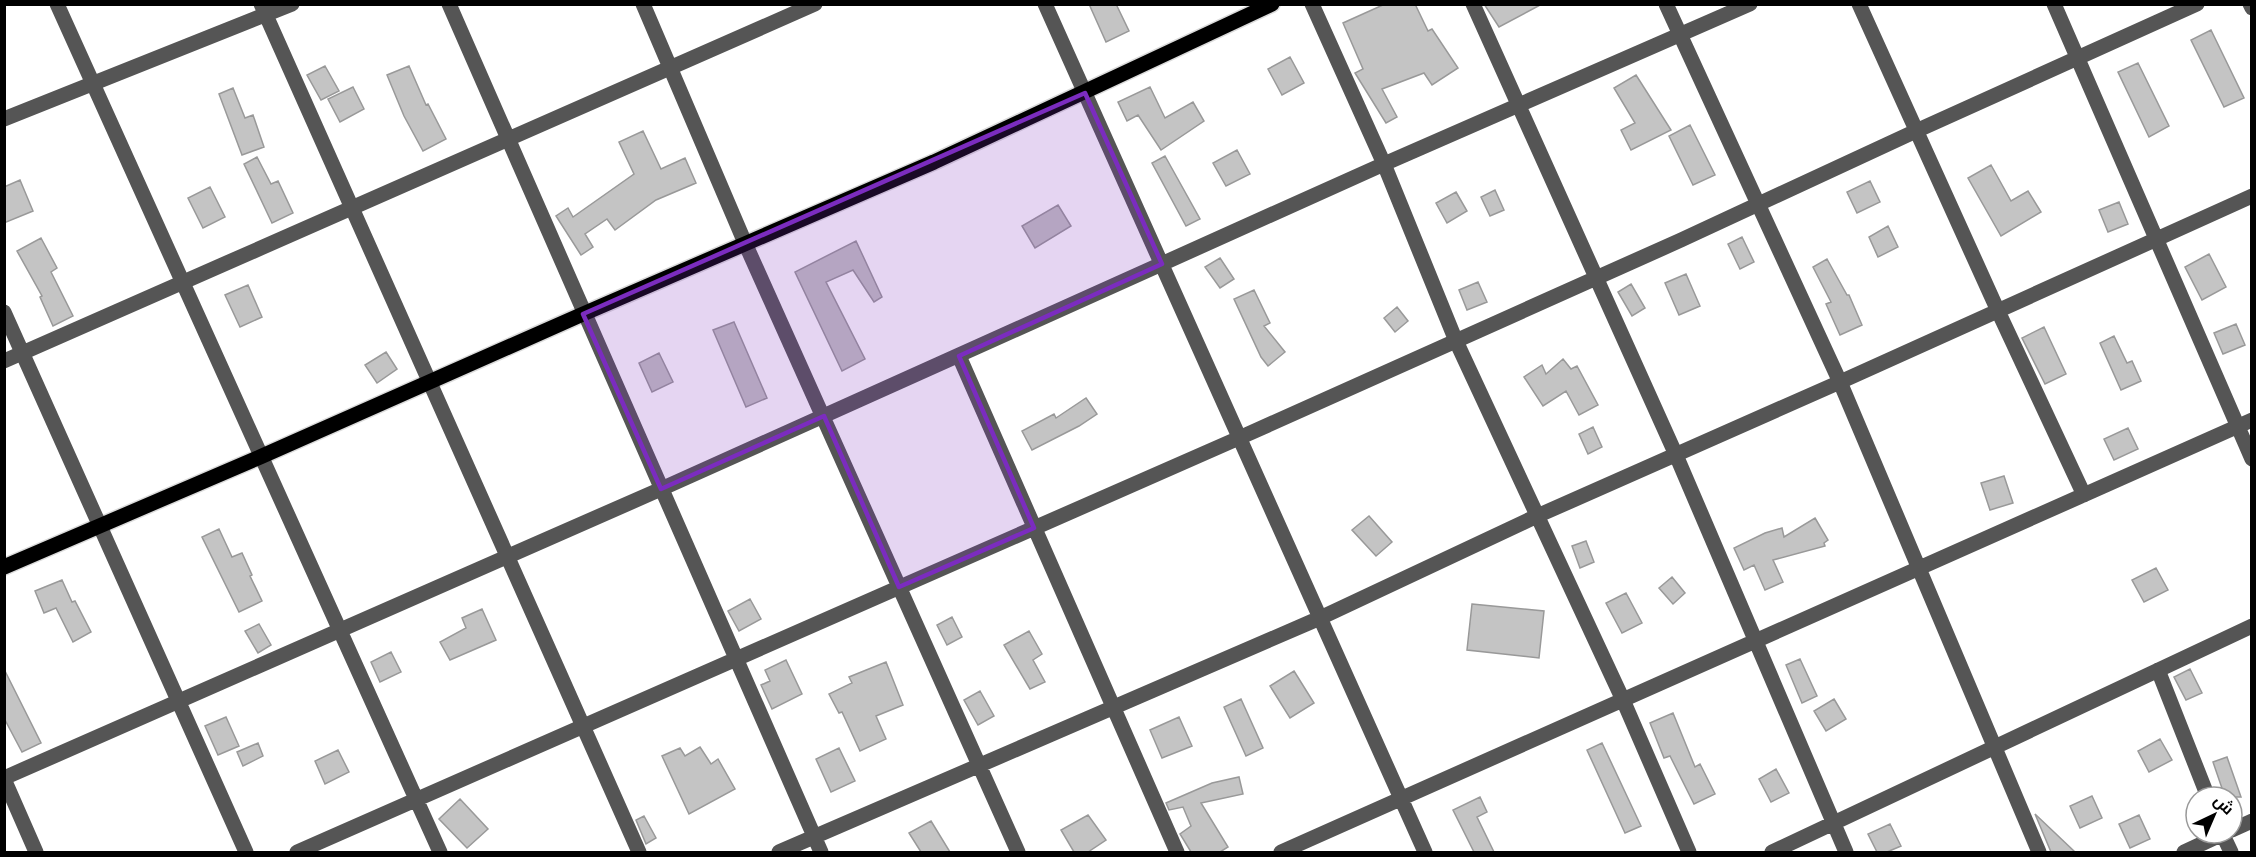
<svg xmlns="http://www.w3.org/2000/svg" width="2256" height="857" font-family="Figtree,Cairo,sans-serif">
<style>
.building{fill:#c4c4c4;stroke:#999;stroke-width:1.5}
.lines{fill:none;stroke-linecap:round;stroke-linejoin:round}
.major-casing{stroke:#dbdbdb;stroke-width:18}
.minor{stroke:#555;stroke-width:15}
.major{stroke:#000;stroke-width:15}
.marked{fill:#7b2cbf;fill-opacity:0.2;stroke:#7b2cbf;stroke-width:4.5;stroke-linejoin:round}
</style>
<rect width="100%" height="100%" fill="#fff"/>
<path class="building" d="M 1089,4 L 1116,4 L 1129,31 L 1106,42 Z
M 1385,4 L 1415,4 L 1428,31 L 1432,29 L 1458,68 L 1432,85 L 1424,73 L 1382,89 L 1397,117 L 1386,123 L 1355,73 L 1363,69 L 1343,23 Z
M 1484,4 L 1542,4 L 1499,27 Z
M 2211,30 L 2244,98 L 2224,107 L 2191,40 Z
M 1290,57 L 1304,83 L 1282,95 L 1268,69 Z
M 2138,63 L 2169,126 L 2149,137 L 2118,72 Z
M 325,66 L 339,91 L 321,100 L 307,75 Z
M 409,66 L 426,105 L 428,104 L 446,139 L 423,151 L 404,116 L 387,75 Z
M 1636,75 L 1671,130 L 1631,150 L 1621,130 L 1635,123 L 1614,88 Z
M 353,87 L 364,109 L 340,122 L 328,99 Z
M 1150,87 L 1165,118 L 1193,102 L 1204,121 L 1161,150 L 1138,115 L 1127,121 L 1118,102 Z
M 233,88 L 245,118 L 253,115 L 264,147 L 242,155 L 219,94 Z
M 1690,125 L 1715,175 L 1693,185 L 1669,136 Z
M 643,131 L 661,169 L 685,158 L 696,183 L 656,200 L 615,230 L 607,219 L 585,234 L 593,247 L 581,255 L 556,216 L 568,208 L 573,217 L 634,174 L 619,142 Z
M 1237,150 L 1250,174 L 1226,186 L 1213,163 Z
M 1165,156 L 1200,219 L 1186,226 L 1152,163 Z
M 257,157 L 271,184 L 278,181 L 293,213 L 272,223 L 244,164 Z
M 1991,165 L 2011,201 L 2028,191 L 2041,212 L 2001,236 L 1968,178 Z
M 20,180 L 33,211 L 4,223 L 4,187 Z
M 1870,181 L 1880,202 L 1857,213 L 1847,192 Z
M 210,187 L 225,217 L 203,228 L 188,198 Z
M 1495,190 L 1504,210 L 1490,216 L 1481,197 Z
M 1456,192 L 1467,211 L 1447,223 L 1436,203 Z
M 2119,202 L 2128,224 L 2108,232 L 2099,210 Z
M 1058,205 L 1071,226 L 1035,248 L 1022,226 Z
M 1888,226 L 1898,247 L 1878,257 L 1869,237 Z
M 1742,237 L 1754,262 L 1740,269 L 1728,244 Z
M 41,238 L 57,268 L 51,272 L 73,316 L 53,326 L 40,297 L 42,296 L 17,251 Z
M 856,241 L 882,297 L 874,302 L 853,270 L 826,282 L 865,359 L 842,371 L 795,272 Z
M 2209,254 L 2226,287 L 2202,300 L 2185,267 Z
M 1220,258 L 1234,279 L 1220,288 L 1205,267 Z
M 1827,259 L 1847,295 L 1849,295 L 1862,325 L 1840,335 L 1826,304 L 1831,302 L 1813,267 Z
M 1686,274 L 1700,306 L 1679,315 L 1665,283 Z
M 1478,282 L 1487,302 L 1467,310 L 1459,290 Z
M 1631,284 L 1645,308 L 1632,316 L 1618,292 Z
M 248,285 L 262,317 L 240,327 L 225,295 Z
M 1254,290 L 1270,323 L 1264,326 L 1285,352 L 1268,366 L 1261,357 L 1234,299 Z
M 1397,307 L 1408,321 L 1395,332 L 1384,318 Z
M 734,322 L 767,398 L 746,407 L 713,330 Z
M 2236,324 L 2245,345 L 2223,354 L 2214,333 Z
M 2044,327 L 2066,374 L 2045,384 L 2022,338 Z
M 2114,336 L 2127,363 L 2132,361 L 2141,381 L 2121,390 L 2100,343 Z
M 386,352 L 397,369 L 377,383 L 365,365 Z
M 659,353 L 673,382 L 652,392 L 639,363 Z
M 1563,359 L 1571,369 L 1577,366 L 1598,405 L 1579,415 L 1566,391 L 1543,406 L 1524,377 L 1542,365 L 1546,374 Z
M 1086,398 L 1097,414 L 1079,426 L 1032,450 L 1022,431 L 1054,414 L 1056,418 Z
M 1593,427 L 1602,447 L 1588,454 L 1579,434 Z
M 2128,428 L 2138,449 L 2114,460 L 2104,439 Z
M 2004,476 L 2013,503 L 1990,510 L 1981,483 Z
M 1369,516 L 1392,542 L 1376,556 L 1352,530 Z
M 1815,518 L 1828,540 L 1824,543 L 1825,546 L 1773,560 L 1783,582 L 1765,590 L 1754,565 L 1744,570 L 1734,548 L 1765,533 L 1782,528 L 1784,537 Z
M 219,529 L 232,557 L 242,553 L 252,575 L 250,576 L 262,601 L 239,612 L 202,537 Z
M 1586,541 L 1594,562 L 1580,568 L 1572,546 Z
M 2156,568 L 2168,590 L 2144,602 L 2132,580 Z
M 1672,577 L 1685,593 L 1673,604 L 1659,588 Z
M 62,580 L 72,602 L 75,601 L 91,632 L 73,642 L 56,608 L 44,613 L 35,591 Z
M 1626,593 L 1642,623 L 1622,633 L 1606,603 Z
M 750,599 L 761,619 L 739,631 L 728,611 Z
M 1472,604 L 1544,611 L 1539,658 L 1467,650 Z
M 482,609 L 496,640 L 450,660 L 440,642 L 466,628 L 462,618 Z
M 952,617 L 962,637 L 947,645 L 937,625 Z
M 259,624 L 271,645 L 258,653 L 245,631 Z
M 1029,631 L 1042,654 L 1033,660 L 1045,682 L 1030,689 L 1004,645 Z
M 391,652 L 401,672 L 380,682 L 371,662 Z
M 1800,659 L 1817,696 L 1802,703 L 1786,665 Z
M 786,660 L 802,694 L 772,709 L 761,685 L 770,681 L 765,670 Z
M 886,662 L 903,705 L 876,716 L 886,739 L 860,751 L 842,712 L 839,713 L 829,694 L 852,683 L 849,677 Z
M 4,669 L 41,743 L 22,752 L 4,718 Z
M 2190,669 L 2202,693 L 2186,700 L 2174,677 Z
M 1294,671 L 1314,703 L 1290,718 L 1270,686 Z
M 980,691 L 994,716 L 978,725 L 964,700 Z
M 1241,699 L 1263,748 L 1246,756 L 1224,707 Z
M 1834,699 L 1846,719 L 1826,731 L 1814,711 Z
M 1673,713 L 1695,767 L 1700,764 L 1715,794 L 1694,804 L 1670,756 L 1664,758 L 1650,723 Z
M 226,717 L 239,746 L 218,755 L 205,726 Z
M 1179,717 L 1192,746 L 1162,758 L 1150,730 Z
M 2160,739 L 2172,760 L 2149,772 L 2138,751 Z
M 258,743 L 263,756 L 243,766 L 237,752 Z
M 1602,743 L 1641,826 L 1625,833 L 1587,750 Z
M 700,747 L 711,764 L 718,759 L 735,789 L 689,814 L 662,756 L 680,748 L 685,756 Z
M 839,748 L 855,781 L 831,792 L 816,759 Z
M 338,750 L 349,772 L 325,784 L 315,761 Z
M 2227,757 L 2241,797 L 2225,797 L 2213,762 Z
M 1776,769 L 1789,793 L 1771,802 L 1759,779 Z
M 1239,777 L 1243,794 L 1201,803 L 1228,847 L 1220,852 L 1191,852 L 1180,834 L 1191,826 L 1183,807 L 1169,810 L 1166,803 L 1212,783 Z
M 2092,796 L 2102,818 L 2080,828 L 2070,806 Z
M 1480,797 L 1487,812 L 1477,817 L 1494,852 L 1474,852 L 1453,810 Z
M 460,799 L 488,829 L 467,848 L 439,819 Z
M 2035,814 L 2075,852 L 2051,852 Z
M 1088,815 L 1106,840 L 1088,852 L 1074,852 L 1061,830 Z
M 2139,815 L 2150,839 L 2130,848 L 2119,824 Z
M 644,816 L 656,838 L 646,844 L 636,820 Z
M 931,821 L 950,852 L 921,852 L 909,833 Z
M 1890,824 L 1901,846 L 1887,852 L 1877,852 L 1868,834 Z"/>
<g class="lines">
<defs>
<path id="major" d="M 4,567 L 260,457 L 583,314 L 934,162 L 1272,4"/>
</defs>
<use href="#major" class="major-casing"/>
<path class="minor" d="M 57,4 L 440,852
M 261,4 C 385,288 514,569 639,852
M 449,4 L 821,852
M 643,4 L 745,243 L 1018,852
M 1045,4 L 1425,852
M 1312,4 L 1384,164 L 1456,341 L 1623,700 L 1689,852
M 1473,4 L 1676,455 L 1846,852
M 1666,4 L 1840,382 L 2039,852
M 1859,4 L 1998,311 L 2084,495
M 2054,4 L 2252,459
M 2250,4 L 2252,8
M 4,119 L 292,4
M 4,312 L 246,852
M 959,356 L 1177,852
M 4,361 L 815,4
M 2158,670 L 2208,797
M 4,778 L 661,489 L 1384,164 L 1750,4
M 4,779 L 36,852
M 2232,830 L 2252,821
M 2222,833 L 2231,852
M 297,852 L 1239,438 L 1681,240 L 1916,131 L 2197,4
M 779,852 L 1320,618 L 1537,516 L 1840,382 L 2252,196
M 1281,852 L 2252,420
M 1772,852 L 2252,626
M 2184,852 L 2225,833"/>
<use href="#major" class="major"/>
</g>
<path class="marked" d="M 1085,93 L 1162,264 L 959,356 L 1034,528 L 899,587 L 824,416 L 661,489 L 583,314 Z"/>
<rect width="2256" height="857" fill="none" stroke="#000000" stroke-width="12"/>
<g transform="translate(2214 815) rotate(44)"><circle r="28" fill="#ffffff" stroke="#999999" stroke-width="1.5"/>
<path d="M0-4.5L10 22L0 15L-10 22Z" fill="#000000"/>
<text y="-9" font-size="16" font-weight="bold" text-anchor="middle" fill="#000000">ش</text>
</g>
</svg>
